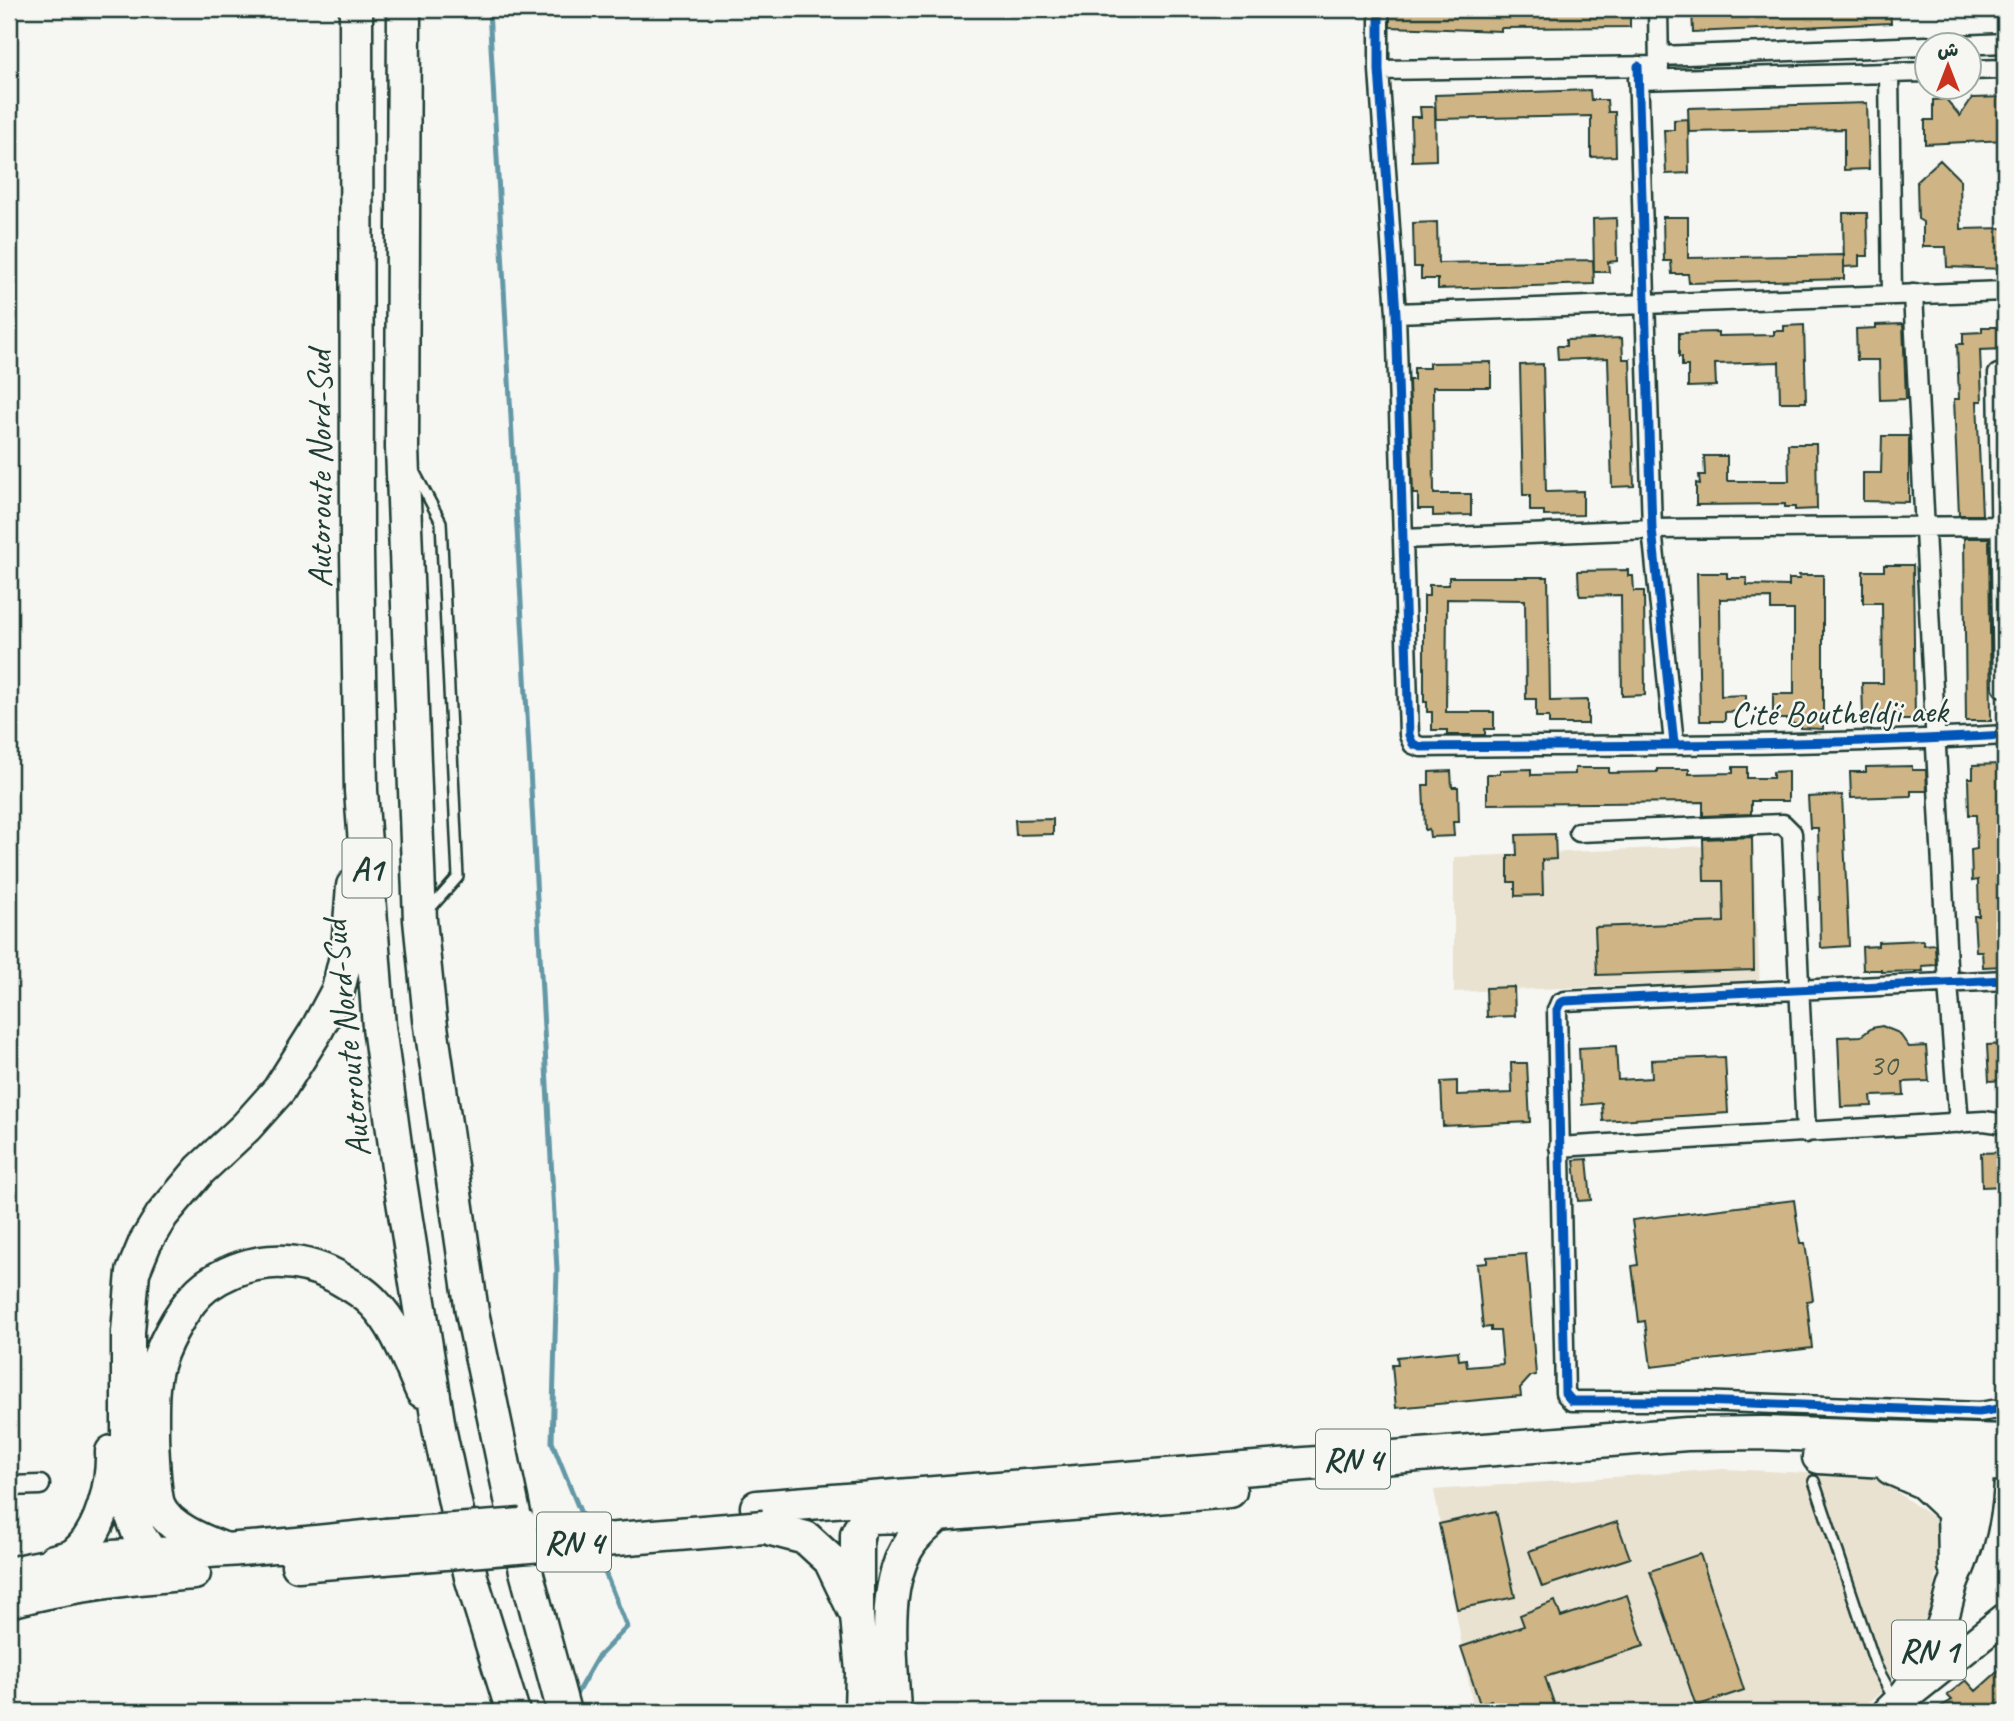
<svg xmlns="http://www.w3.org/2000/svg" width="2014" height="1721" font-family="Caveat,'Playpen Sans Arabic',sans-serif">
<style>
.built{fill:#eae2d1}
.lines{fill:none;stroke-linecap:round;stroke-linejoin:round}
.stream{stroke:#6398a6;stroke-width:5}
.building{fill:#cfb585;stroke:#1f3d34;stroke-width:2}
.lane-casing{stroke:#1f3d34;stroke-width:14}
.street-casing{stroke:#1f3d34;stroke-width:23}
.primary-casing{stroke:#1f3d34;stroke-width:33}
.highway-casing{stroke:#1f3d34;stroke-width:37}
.lane{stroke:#f6f6f2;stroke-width:9}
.street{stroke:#f6f6f2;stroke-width:18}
.primary{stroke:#f6f6f2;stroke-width:28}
.highway{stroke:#f6f6f2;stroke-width:32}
.highway-bridge-casing{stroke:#1f3d34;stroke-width:37;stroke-linecap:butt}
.highway-bridge{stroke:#f6f6f2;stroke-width:32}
.cycleway-casing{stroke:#f6f6f2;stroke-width:13}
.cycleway{stroke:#0057b8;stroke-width:9}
.labels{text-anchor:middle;stroke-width:5;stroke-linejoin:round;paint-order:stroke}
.number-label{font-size:32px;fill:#4b5b48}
.shield{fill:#f6f6f2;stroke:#60746d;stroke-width:2}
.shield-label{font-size:33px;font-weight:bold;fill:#1f3d34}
.street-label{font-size:35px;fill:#1f3d34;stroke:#f6f6f2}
</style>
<rect width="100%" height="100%" fill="#f6f6f2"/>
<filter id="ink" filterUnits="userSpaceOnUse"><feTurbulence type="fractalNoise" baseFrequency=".0143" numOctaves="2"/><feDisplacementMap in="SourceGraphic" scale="14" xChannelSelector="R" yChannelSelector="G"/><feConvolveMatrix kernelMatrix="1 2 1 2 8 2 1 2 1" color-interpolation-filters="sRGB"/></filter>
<g filter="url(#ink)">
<path class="built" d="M 1753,844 L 1760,988 L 1741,988 L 1729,982 L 1454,992 L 1454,857 Z
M 1724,1469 L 1874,1476 L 1944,1525 L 1932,1606 L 1887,1688 L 1857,1712 L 1474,1712 L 1434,1490 Z"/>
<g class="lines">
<path class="stream" d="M 489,9 L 557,1270 L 552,1442 L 588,1531
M 573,1700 L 597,1658 L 627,1627 L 596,1550"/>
</g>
<path class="building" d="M 1390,9 L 1630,9 L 1630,27 L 1501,28 L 1501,31 L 1390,27 Z
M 1692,9 L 1890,9 L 1891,23 L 1693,32 Z
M 1590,90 L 1591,100 L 1607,100 L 1608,112 L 1615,112 L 1616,156 L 1591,157 L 1591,116 L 1436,119 L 1435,95 Z
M 2005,97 L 2005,140 L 1925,144 L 1925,120 L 1933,120 L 1933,100 L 1946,99 L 1960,116 L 1972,98 Z
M 1867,103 L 1869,169 L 1844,170 L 1844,129 L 1689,132 L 1688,108 Z
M 1420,107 L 1435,107 L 1436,160 L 1412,161 L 1411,117 L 1421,117 Z
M 1688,119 L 1689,173 L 1666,174 L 1664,130 L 1674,130 L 1674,120 Z
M 1940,160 L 1960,180 L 1961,229 L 2005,228 L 2005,269 L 1947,267 L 1946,247 L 1923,247 L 1923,222 L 1918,219 L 1917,181 Z
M 1843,213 L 1867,213 L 1868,256 L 1859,256 L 1859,266 L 1844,267 Z
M 1663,217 L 1688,217 L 1688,258 L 1844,255 L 1844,279 L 1689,283 L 1688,274 L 1672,274 L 1671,261 L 1664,261 Z
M 1616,218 L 1617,261 L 1608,262 L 1609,272 L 1594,272 L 1593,219 Z
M 1437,222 L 1438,263 L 1593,260 L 1594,284 L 1438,289 L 1438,279 L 1421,279 L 1421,267 L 1414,267 L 1413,223 Z
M 1903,324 L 1906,399 L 1880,400 L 1879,360 L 1857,360 L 1856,329 L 1876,328 L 1876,325 Z
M 1804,325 L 1806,402 L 1780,402 L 1779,362 L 1715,364 L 1716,386 L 1688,387 L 1688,366 L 1682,366 L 1682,357 L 1679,357 L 1679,333 L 1718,332 L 1718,336 L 1774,335 L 1774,331 L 1784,331 L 1784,326 Z
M 1982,327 L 2005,327 L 2005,349 L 1980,350 L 1982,401 L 1977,401 L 1982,515 L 1959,515 L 1954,399 L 1959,399 L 1957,344 L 1963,344 L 1963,333 L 1982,332 Z
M 1622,338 L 1623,359 L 1630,359 L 1634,486 L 1612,487 L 1608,358 L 1558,360 L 1557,346 L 1566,346 L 1566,340 Z
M 1491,362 L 1491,387 L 1433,387 L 1434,494 L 1471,494 L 1471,515 L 1433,516 L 1433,509 L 1418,509 L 1418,494 L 1413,494 L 1409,380 L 1414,380 L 1414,368 L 1429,368 L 1429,363 Z
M 1543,364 L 1546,492 L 1583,491 L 1583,515 L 1544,516 L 1544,511 L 1530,511 L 1530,495 L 1523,495 L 1520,365 Z
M 1882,436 L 1909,436 L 1909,502 L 1863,501 L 1863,473 L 1881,473 Z
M 1788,444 L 1816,444 L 1817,509 L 1795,510 L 1795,507 L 1785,507 L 1785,504 L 1696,505 L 1696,483 L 1700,484 L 1699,475 L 1705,475 L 1704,456 L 1727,456 L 1727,481 L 1789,481 Z
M 1964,538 L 1989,538 L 1991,721 L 1966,721 Z
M 1884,565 L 1913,565 L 1915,720 L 1884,720 L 1884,715 L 1863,715 L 1862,683 L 1883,683 L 1882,603 L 1863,603 L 1863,571 L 1884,571 Z
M 1628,570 L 1628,576 L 1633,576 L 1634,591 L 1644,591 L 1645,695 L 1622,696 L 1621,595 L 1580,596 L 1579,593 L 1578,571 Z
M 1697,573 L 1727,573 L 1727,578 L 1747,578 L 1747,585 L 1789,586 L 1789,579 L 1800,579 L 1799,575 L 1823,575 L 1823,729 L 1801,728 L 1801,724 L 1792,724 L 1792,719 L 1773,719 L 1773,694 L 1794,694 L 1794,610 L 1771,610 L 1771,598 L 1720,599 L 1721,696 L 1746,695 L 1746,711 L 1725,712 L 1725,721 L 1700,721 Z
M 1449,577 L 1548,577 L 1550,701 L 1588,700 L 1588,724 L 1549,724 L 1549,717 L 1536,717 L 1536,699 L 1526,699 L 1525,600 L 1447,599 L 1446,712 L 1494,712 L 1494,729 L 1485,729 L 1485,735 L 1447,735 L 1447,730 L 1432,730 L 1432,712 L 1427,712 L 1427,702 L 1424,702 L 1424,596 L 1429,596 L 1429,585 L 1449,585 Z
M 2000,764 L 2000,772 L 2005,772 L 2005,812 L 2001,812 L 2002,842 L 2005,842 L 2005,966 L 1983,967 L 1982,951 L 1976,951 L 1974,916 L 1979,916 L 1978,880 L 1972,881 L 1971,850 L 1977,849 L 1976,815 L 1969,815 L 1968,778 L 1973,778 L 1973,765 Z
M 1912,766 L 1912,770 L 1926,770 L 1927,791 L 1911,791 L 1911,796 L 1851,798 L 1850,772 L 1866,772 L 1866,767 Z
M 1733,767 L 1747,767 L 1747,778 L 1773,778 L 1773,772 L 1788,771 L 1788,801 L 1751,801 L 1751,814 L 1703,816 L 1703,802 L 1487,804 L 1487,774 L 1500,774 L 1500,770 L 1531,769 L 1531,775 L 1575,774 L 1575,768 L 1609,768 L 1609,773 L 1657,772 L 1657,769 L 1689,769 L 1689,774 L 1733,773 Z
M 1451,771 L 1452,787 L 1458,787 L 1459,822 L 1453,822 L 1454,836 L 1430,837 L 1429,829 L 1425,830 L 1423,785 L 1429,785 L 1429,772 Z
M 1842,795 L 1849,946 L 1821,948 L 1818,828 L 1810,828 L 1808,797 Z
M 1053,819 L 1053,834 L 1016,835 L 1015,820 Z
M 1555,834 L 1556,859 L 1542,860 L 1543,895 L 1515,896 L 1515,882 L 1508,882 L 1508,855 L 1517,855 L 1516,835 Z
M 1752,837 L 1754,970 L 1597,975 L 1595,927 L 1724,922 L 1723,881 L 1704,881 L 1703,839 Z
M 1923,940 L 1924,945 L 1935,944 L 1936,965 L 1922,966 L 1923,971 L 1881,972 L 1881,970 L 1863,970 L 1862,947 L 1878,946 L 1878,942 Z
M 1514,987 L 1515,1016 L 1487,1017 L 1486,988 Z
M 1882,1026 L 1899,1033 L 1909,1047 L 1926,1046 L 1929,1081 L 1903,1082 L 1904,1095 L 1871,1096 L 1872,1106 L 1841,1107 L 1838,1037 L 1861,1036 L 1872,1028 Z
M 2005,1044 L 2005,1080 L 1989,1081 L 1987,1045 Z
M 1616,1046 L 1618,1080 L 1652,1078 L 1651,1060 L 1725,1057 L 1728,1113 L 1603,1121 L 1602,1103 L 1582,1105 L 1579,1048 Z
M 1511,1063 L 1527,1063 L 1530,1122 L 1443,1126 L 1441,1082 L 1457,1081 L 1457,1095 L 1512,1093 Z
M 2005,1152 L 2005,1186 L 1982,1187 L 1981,1153 Z
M 1587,1159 L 1591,1200 L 1578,1201 L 1574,1160 Z
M 1794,1200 L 1800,1243 L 1805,1243 L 1813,1300 L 1807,1301 L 1812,1348 L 1651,1367 L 1645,1321 L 1639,1322 L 1632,1266 L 1638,1265 L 1632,1220 Z
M 1526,1254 L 1536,1375 L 1531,1376 L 1520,1388 L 1521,1396 L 1396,1408 L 1392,1365 L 1398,1365 L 1397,1357 L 1458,1351 L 1459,1360 L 1466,1359 L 1467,1367 L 1503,1364 L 1500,1331 L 1491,1331 L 1491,1327 L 1483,1328 L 1477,1264 L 1487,1263 L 1487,1257 Z
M 1496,1511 L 1515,1597 L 1457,1609 L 1439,1524 Z
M 1617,1522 L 1630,1558 L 1542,1587 L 1529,1551 Z
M 1700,1554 L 1744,1690 L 1696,1706 L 1650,1571 Z
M 1627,1595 L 1644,1646 L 1545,1677 L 1557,1712 L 1496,1712 L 1491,1700 L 1480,1704 L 1461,1647 L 1524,1626 L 1520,1615 L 1555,1601 L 1561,1617 Z
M 2005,1665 L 2005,1699 L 1990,1712 L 1932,1712 L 1952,1700 L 1947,1695 L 1966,1680 L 1976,1691 Z"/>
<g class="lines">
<defs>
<path id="lane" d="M 414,471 L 441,522 L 458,877 L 428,911
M 1814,1481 L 1876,1666 L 1894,1699"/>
<path id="street" d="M 1379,9 L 1379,70 L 1396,313 L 1409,735 L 1413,744 L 1421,747 C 1615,745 1811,746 2005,735
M 1658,9 L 1659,68
M 1938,46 L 2005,43
M 1659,56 L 1926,46
M 1638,66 L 1652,529 L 1674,744
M 1379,70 L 1659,66
M 1968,70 L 2005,69
M 1889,73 L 1892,295
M 1638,80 L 1926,72
M 1913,294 L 1948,984 L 1959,1123
M 1396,313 L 2005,291
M 1998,374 L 2003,687
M 1403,539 L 1652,529 L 1999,526
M 1579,832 L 1783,824 L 1792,833 L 1806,1133
M 2005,980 L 1565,1001 L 1560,1003 L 1557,1010 L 1565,1393 L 1572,1401 L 1699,1401 L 1979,1412 L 2005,1408
M 1559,1147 L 1984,1121 L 2005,1124
M 9,1486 L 40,1485"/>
<path id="primary" d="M 1951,1443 L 1953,1567
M 1911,1693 L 2005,1618
M 1887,1712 C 1915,1687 1935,1646 1946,1611 C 1949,1601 1951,1589 1955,1580 C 1976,1532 1980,1495 1979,1443"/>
<path id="highway" d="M 356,9 L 357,552 L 361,791 L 379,1027 L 400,1182 L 439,1428 L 471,1577 L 513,1712
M 404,9 L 402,448 L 420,920 L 430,1019 L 472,1312 L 526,1571 L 564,1712
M 1819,1457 L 1952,1465 L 2005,1464
M 1891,1468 L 1923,1482 L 1952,1509
M 757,1507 L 1687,1434 L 1763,1433 L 2005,1441
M 870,1517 L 938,1515 L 1230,1491
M 764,1527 L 806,1538 L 830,1560 L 854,1610
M 226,1550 C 205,1542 167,1528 158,1504 C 154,1491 152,1445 152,1430 C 152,1407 151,1384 158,1362 C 166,1338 186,1301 206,1286 C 245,1258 292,1254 335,1276 C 349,1284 363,1291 374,1303 C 397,1326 409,1362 422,1391
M 54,1561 C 60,1559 70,1558 75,1554 C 101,1533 113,1484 112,1452
M 298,1565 L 384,1558
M 194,1573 L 151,1553 L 139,1535 L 132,1516 L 128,1448 L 128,1332 L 133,1272 L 145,1243 L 162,1215 L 200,1170 L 246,1127 L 279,1090 L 315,1033 L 338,990 L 348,948 L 353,886
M 9,1574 C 80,1556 153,1554 226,1550 C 280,1546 333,1540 386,1535
M 9,1601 C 69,1585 132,1578 194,1573
M 861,1712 L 862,1672 L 857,1616 L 857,1534 L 866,1518 L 885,1507
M 894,1712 C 892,1661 880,1586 911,1542 C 918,1532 929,1524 938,1515"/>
</defs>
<use href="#lane" class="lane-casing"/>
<use href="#street" class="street-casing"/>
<use href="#primary" class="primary-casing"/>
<use href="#highway" class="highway-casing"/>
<use href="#lane" class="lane"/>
<use href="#street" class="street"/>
<use href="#primary" class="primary"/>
<use href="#highway" class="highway"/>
<defs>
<path id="highway-bridge" d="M 386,1535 L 521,1525
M 384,1558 L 764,1527"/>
</defs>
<use href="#highway-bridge" class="highway-bridge-casing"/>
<use href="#highway-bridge" class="highway-bridge"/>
<defs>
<path id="cycleway" d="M 1379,9 L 1379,70 L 1396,313 L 1409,735 L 1413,744 L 1421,747 C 1615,745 1811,746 2005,735
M 1638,66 L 1652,529 L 1674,744
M 2005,980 L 1565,1001 L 1560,1003 L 1557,1010 L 1565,1393 L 1572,1401 L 1699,1401 L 1979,1412 L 2005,1408"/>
</defs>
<use href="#cycleway" class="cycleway-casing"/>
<use href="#cycleway" class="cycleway"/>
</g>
</g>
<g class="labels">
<g class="number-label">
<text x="1883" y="1075">30</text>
</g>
<g class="shield">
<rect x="342.5" y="838.5" width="49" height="59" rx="5"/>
<rect x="1316" y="1429.5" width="74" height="59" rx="5"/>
<rect x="537" y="1512.5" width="74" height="59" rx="5"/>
<rect x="1892" y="1620.5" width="74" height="59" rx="5"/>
</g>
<g class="shield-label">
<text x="367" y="880">A1</text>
<text x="1353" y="1471">RN 4</text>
<text x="574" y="1554">RN 4</text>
<text x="1929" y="1662">RN 1</text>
</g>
<g class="street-label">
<text transform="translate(319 469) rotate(-90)" y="12">Autoroute Nord-Sud</text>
<text transform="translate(1839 712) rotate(-1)" y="12">Cité Boutheldji aek</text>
<text transform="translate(346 1039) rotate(-96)" y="12">Autoroute Nord-Sud</text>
</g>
</g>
<rect width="2014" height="1721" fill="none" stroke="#f6f6f2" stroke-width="35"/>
<rect x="18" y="18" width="1979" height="1686" fill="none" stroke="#1f3d34" stroke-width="2.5" filter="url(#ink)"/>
<g transform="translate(1948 66)"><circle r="33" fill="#f6f6f2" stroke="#a0aca6" stroke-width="2"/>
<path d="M0-5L12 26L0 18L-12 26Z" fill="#c8321e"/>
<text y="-10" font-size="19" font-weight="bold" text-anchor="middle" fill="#1f3d34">ش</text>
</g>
</svg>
